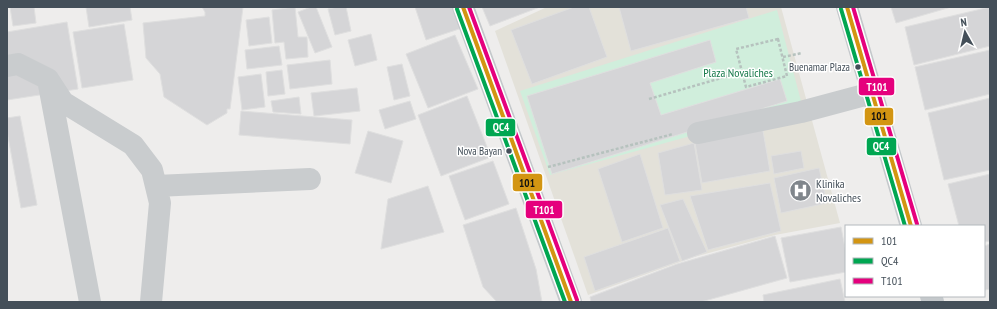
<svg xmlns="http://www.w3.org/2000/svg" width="997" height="309" font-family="'PT Sans Narrow',sans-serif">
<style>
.commercial{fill:#e3e1d9}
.green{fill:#d0eedc}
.building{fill:#d5d5d7;stroke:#dfdfdf}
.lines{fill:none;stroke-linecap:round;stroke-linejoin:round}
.path{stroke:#b6c2be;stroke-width:2.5;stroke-dasharray:3 2;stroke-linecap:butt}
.minor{stroke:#c9ccce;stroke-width:22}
.major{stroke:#c4c8cb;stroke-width:22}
.bus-1-casing{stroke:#fff;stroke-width:7}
.bus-2-casing{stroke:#fff;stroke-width:7}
.bus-3-casing{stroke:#fff;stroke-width:7}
.bus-1{stroke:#d39512;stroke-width:4}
.bus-2{stroke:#00a651;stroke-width:4}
.bus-3{stroke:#e5007d;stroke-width:4}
.bus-dot{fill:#444f59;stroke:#fff;stroke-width:1.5}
.labels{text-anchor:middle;stroke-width:3;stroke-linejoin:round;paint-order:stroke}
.bus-label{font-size:11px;fill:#444f59;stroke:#fff;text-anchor:end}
.park-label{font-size:12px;fill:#16794a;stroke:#fff}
.poi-label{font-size:12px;fill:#444f59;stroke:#fff;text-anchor:start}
.line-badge{stroke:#fff;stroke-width:1.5}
.badge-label{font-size:11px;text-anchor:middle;font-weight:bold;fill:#fff}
.pale-badge-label{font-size:11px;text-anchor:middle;font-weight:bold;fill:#111}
</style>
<rect width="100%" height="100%" fill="#eeedec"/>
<path class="commercial" d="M 547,7 L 781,7 L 840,223 L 775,235 L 694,257 L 588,295 L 495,31 Z"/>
<path class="green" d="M 777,10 L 802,105 L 550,175 L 520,91 Z"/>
<path class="building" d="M 10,7 L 34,7 L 36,23 L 13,26 Z
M 86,7 L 130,7 L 132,20 L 89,27 Z
M 202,7 L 243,7 L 230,109 L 227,109 L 227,113 L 207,125 L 164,97 L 160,74 L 146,58 L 143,23 L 205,16 L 205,12 Z
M 295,7 L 298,37 L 307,37 L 308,57 L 286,59 L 284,42 L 275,43 L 272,10 Z
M 311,7 L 316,7 L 332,47 L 315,53 L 298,12 Z
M 338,7 L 346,7 L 351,31 L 335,35 L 328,9 Z
M 415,7 L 455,7 L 462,28 L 426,40 Z
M 482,7 L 540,7 L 490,26 Z
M 574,7 L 589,7 L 607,57 L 532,84 L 511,30 Z
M 619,7 L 746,7 L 749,18 L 631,51 Z
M 891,7 L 951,7 L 896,23 Z
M 990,7 L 990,46 L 914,65 L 905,27 Z
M 269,17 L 272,43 L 249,46 L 246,20 Z
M 67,22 L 78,89 L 7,100 L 7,32 Z
M 124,24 L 133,80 L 82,88 L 73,32 Z
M 371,34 L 377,60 L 355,66 L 348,40 Z
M 455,35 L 478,89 L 428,108 L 406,54 Z
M 710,40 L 716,62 L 650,83 L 661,115 L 780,79 L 787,101 L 552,174 L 527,96 Z
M 279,46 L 282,65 L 247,69 L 245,50 Z
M 990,50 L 990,94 L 925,110 L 915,67 Z
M 330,60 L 332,84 L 290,89 L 287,65 Z
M 402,64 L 410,96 L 394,100 L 387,67 Z
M 282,70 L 285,94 L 268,96 L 266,72 Z
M 261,74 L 265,107 L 242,110 L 238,77 Z
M 357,88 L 360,111 L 314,116 L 311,93 Z
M 467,96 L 491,157 L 441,176 L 418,115 Z
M 299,97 L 301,114 L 273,112 L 271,101 Z
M 990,98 L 990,170 L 944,180 L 928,113 Z
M 410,101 L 416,119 L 385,129 L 379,110 Z
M 241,111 L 352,120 L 350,144 L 239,135 Z
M 20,116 L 37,205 L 21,208 L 7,131 L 7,118 Z
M 762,125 L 770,171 L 702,183 L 694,137 Z
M 368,131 L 403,141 L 391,183 L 355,173 Z
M 694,143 L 702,190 L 665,195 L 658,153 Z
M 801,151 L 804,168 L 774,174 L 771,156 Z
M 640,154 L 663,228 L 622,242 L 598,169 Z
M 493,161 L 509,204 L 465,220 L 449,176 Z
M 819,168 L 827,203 L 781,213 L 774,178 Z
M 990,174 L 990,241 L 984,242 L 984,226 L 959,226 L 948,184 Z
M 770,183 L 781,231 L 708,250 L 690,196 Z
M 428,186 L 444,232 L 381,249 L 388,199 Z
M 683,199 L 707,252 L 682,261 L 660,205 Z
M 516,208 L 536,269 L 542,302 L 497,302 L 483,287 L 463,225 Z
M 841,227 L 846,253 L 846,272 L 790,282 L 781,238 Z
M 668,228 L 680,261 L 595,291 L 584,257 Z
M 775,236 L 787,278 L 701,302 L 591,302 L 590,297 L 677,264 Z
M 990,244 L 990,289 L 985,290 L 984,246 Z
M 840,279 L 845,302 L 764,302 L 763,295 Z"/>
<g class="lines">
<path class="path" d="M 778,39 L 787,76 L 746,87 L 736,49 Z
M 783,57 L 802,53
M 649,99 L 742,72
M 548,167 L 673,134"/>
<path class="minor" d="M 7,66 L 18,64 L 48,79 L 63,102 L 133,145 L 152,170 L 160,203 L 151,302
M 49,85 L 90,302
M 698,133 L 801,112 L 872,93
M 156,186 L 310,179"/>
<path class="major" d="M 463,7 L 571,302
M 847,7 L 911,226
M 931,296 L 933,302"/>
<defs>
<path id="bus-1" d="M 463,7 L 571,302
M 847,7 L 911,226"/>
<path id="bus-2" d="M 457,9 L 565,302
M 841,9 L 905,226"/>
<path id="bus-3" d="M 469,7 L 577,300
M 853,7 L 917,224"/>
</defs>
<use href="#bus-1" class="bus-1-casing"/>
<use href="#bus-2" class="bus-2-casing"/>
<use href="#bus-3" class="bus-3-casing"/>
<use href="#bus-1" class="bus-1"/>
<use href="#bus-2" class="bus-2"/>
<use href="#bus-3" class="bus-3"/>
</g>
<defs>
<symbol id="hospital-disc" viewBox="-11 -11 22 22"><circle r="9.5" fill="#80868c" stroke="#fff"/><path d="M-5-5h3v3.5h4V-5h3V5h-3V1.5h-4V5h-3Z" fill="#fff"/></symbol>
</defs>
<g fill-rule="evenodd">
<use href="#hospital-disc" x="788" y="178" width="25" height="25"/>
</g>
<g class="bus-dot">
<circle cx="858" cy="67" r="3.5"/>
<circle cx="509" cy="151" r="3.5"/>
</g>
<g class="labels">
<g class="bus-label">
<text x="850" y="71">Buenamar Plaza</text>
<text x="502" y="155">Nova Bayan</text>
</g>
<g class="park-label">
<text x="738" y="77">Plaza Novaliches</text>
</g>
<g class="poi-label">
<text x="816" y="188">Klinika<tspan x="816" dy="14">Novaliches</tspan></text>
</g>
</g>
<g class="line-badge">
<rect x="858" y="77" width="37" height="19" rx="4" fill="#e5007d"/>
<rect x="864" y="107" width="30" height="19" rx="4" fill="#d39512"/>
<rect x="485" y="118" width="31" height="19" rx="4" fill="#00a651"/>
<rect x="866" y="137" width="31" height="19" rx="4" fill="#00a651"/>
<rect x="512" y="173" width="31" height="19" rx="4" fill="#d39512"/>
<rect x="525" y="200" width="38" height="19" rx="4" fill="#e5007d"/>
</g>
<g class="badge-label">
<text x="877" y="91">T101</text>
<text x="501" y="131">QC4</text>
<text x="881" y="150">QC4</text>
<text x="544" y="214">T101</text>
</g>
<g class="pale-badge-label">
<text x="879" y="120">101</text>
<text x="527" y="187">101</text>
</g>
<rect width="997" height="309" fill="none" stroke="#444f59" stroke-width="16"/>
<rect x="845" y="225" width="140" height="72" fill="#ffffff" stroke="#b4b9bd"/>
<rect x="853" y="238" width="20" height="6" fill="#d39512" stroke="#b4b9bd"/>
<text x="881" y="245" font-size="12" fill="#444f59">101</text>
<rect x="853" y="258" width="20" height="6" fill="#00a651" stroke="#b4b9bd"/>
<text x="881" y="265" font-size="12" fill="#444f59">QC4</text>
<rect x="853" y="278" width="20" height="6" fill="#e5007d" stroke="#b4b9bd"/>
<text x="881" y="285" font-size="12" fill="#444f59">T101</text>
<g transform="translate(965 32) rotate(352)" stroke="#ffffff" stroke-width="3" paint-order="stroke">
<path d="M0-3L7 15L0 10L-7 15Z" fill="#444f59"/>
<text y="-6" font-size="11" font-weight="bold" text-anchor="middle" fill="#444f59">N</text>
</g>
</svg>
